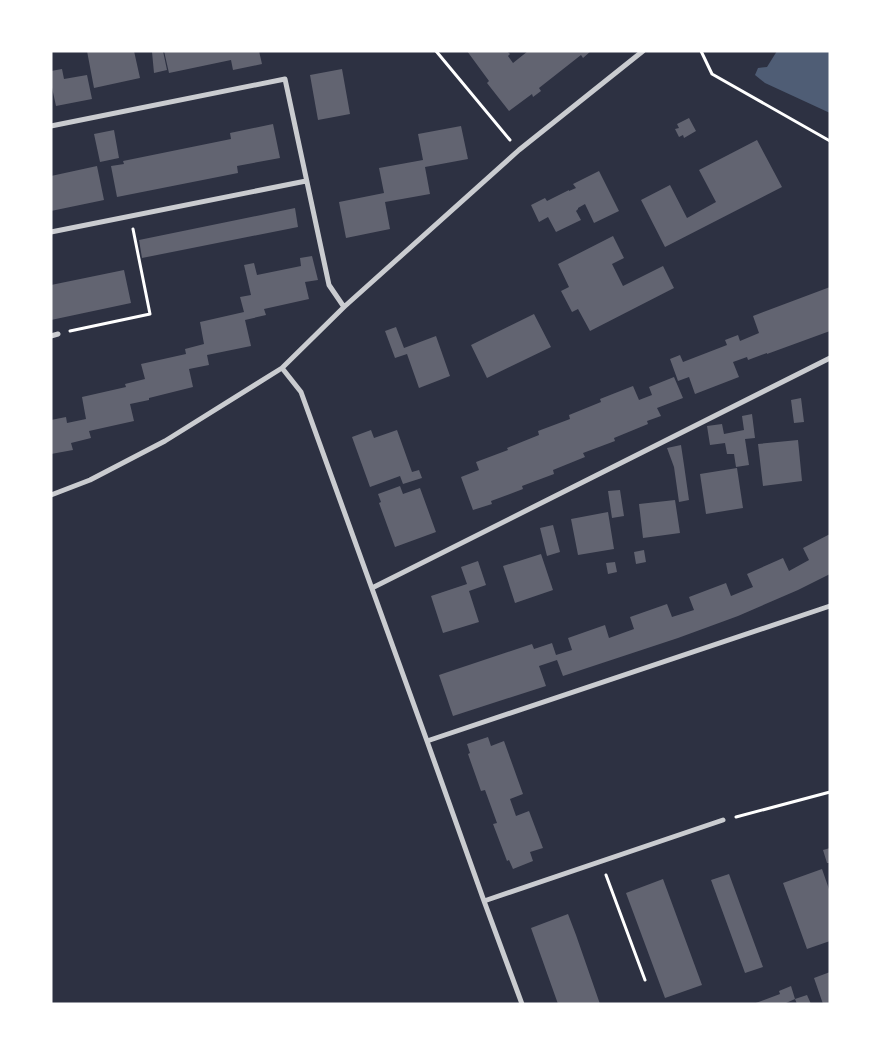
<svg xmlns="http://www.w3.org/2000/svg" width="881" height="1055" font-family="Helvetica,sans-serif">
<style>
.water{fill:#4f5d75}
.building{fill:#626471}
.lines{fill:none;stroke-linecap:round;stroke-linejoin:round}
.path{stroke:#fff;stroke-width:3}
.minor{stroke:#caccd0;stroke-width:5}
</style>
<rect width="100%" height="100%" fill="#2d3142"/>
<path class="water" d="M 777,51 L 830,51 L 830,113 L 765,83 L 755,75 L 758,68 L 767,67 Z"/>
<path class="building" d="M 87,51 L 134,51 L 140,78 L 94,88 Z
M 163,51 L 167,70 L 154,73 L 152,52 Z
M 164,51 L 259,51 L 262,64 L 233,70 L 231,60 L 169,73 Z
M 467,51 L 507,51 L 510,54 L 508,56 L 513,63 L 528,51 L 591,51 L 583,58 L 581,55 L 539,88 L 541,91 L 533,97 L 532,94 L 509,111 L 487,83 L 489,81 Z
M 62,69 L 64,79 L 87,75 L 92,99 L 56,106 L 51,83 L 51,71 Z
M 342,69 L 350,114 L 318,120 L 310,75 Z
M 689,118 L 696,131 L 684,138 L 683,135 L 679,137 L 675,129 L 679,128 L 677,124 Z
M 273,124 L 280,158 L 237,166 L 238,173 L 117,197 L 111,166 L 124,164 L 123,161 L 231,139 L 230,133 Z
M 461,126 L 468,159 L 425,167 L 430,194 L 385,202 L 390,229 L 346,238 L 339,202 L 384,193 L 379,168 L 423,160 L 418,134 Z
M 114,130 L 119,158 L 100,162 L 94,134 Z
M 757,140 L 782,187 L 665,247 L 641,200 L 670,185 L 687,218 L 716,202 L 699,170 Z
M 97,166 L 104,200 L 51,211 L 51,176 Z
M 599,171 L 619,211 L 594,223 L 585,204 L 578,208 L 578,209 L 576,211 L 581,220 L 556,232 L 548,217 L 539,222 L 531,205 L 545,198 L 547,201 L 569,190 L 569,191 L 576,188 L 573,184 Z
M 295,208 L 298,227 L 142,258 L 139,240 Z
M 613,236 L 624,258 L 612,264 L 623,286 L 663,266 L 674,288 L 590,331 L 578,309 L 572,312 L 561,291 L 569,287 L 558,264 Z
M 312,256 L 318,280 L 305,282 L 309,299 L 264,309 L 266,315 L 245,320 L 251,346 L 207,355 L 209,365 L 189,369 L 193,387 L 149,398 L 149,400 L 130,404 L 134,421 L 89,431 L 91,438 L 71,443 L 73,450 L 51,454 L 51,420 L 66,417 L 67,423 L 86,419 L 82,397 L 126,387 L 125,384 L 145,379 L 141,364 L 186,354 L 185,349 L 204,344 L 200,322 L 244,312 L 240,297 L 251,295 L 244,265 L 254,263 L 257,275 L 301,266 L 300,258 Z
M 124,270 L 131,303 L 51,320 L 51,285 Z
M 830,287 L 830,331 L 767,354 L 767,353 L 748,360 L 747,357 L 733,362 L 739,377 L 695,394 L 689,377 L 678,381 L 670,359 L 680,355 L 683,362 L 727,345 L 725,340 L 738,335 L 740,341 L 759,333 L 753,316 Z
M 534,314 L 551,347 L 487,378 L 471,345 Z
M 396,327 L 404,348 L 436,336 L 450,376 L 419,388 L 407,354 L 395,358 L 385,331 Z
M 674,377 L 683,398 L 657,408 L 661,416 L 647,421 L 648,424 L 614,438 L 615,441 L 583,453 L 585,457 L 553,470 L 554,474 L 522,486 L 523,489 L 491,501 L 492,504 L 473,510 L 461,477 L 479,470 L 476,462 L 508,450 L 507,448 L 539,435 L 538,431 L 570,419 L 569,415 L 601,402 L 600,399 L 633,386 L 639,400 L 652,395 L 649,387 Z
M 801,398 L 804,422 L 794,423 L 791,400 Z
M 752,414 L 755,438 L 745,439 L 749,465 L 736,467 L 734,454 L 727,454 L 725,443 L 710,445 L 707,426 L 722,424 L 724,434 L 744,430 L 742,416 Z
M 371,430 L 374,438 L 397,430 L 412,472 L 419,470 L 422,478 L 403,484 L 400,476 L 370,487 L 352,437 Z
M 798,440 L 802,481 L 763,486 L 758,444 Z
M 681,445 L 684,465 L 677,466 L 684,465 L 689,500 L 679,502 L 674,467 L 667,448 Z
M 737,468 L 743,508 L 706,514 L 700,474 Z
M 400,486 L 403,494 L 420,488 L 436,532 L 395,547 L 379,503 L 381,502 L 378,494 Z
M 620,490 L 624,516 L 612,518 L 608,491 Z
M 675,500 L 680,533 L 643,538 L 639,504 Z
M 608,512 L 614,549 L 578,555 L 571,519 Z
M 553,525 L 560,552 L 547,556 L 540,528 Z
M 830,534 L 830,574 L 798,590 L 738,616 L 678,638 L 578,671 L 563,676 L 557,660 L 539,666 L 546,686 L 453,716 L 439,675 L 532,644 L 534,649 L 552,643 L 556,655 L 572,650 L 568,638 L 605,625 L 609,638 L 634,629 L 630,617 L 667,604 L 672,617 L 694,610 L 689,597 L 726,583 L 731,596 L 753,587 L 747,574 L 783,558 L 789,571 L 809,560 L 803,548 Z
M 644,550 L 646,562 L 636,564 L 634,552 Z
M 541,554 L 553,590 L 515,603 L 503,566 Z
M 478,561 L 486,585 L 469,591 L 479,622 L 443,633 L 431,596 L 467,584 L 461,567 Z
M 615,562 L 617,572 L 608,574 L 606,563 Z
M 488,737 L 491,746 L 504,741 L 523,794 L 510,799 L 516,816 L 529,811 L 543,848 L 530,852 L 533,861 L 513,869 L 509,860 L 507,861 L 493,824 L 497,823 L 485,790 L 481,791 L 468,754 L 470,753 L 467,744 Z
M 830,848 L 830,863 L 827,863 L 823,850 Z
M 822,869 L 830,892 L 830,941 L 807,949 L 783,883 Z
M 729,874 L 763,967 L 745,973 L 711,880 Z
M 663,879 L 702,985 L 665,998 L 626,893 Z
M 568,914 L 576,935 L 600,1004 L 558,1004 L 531,928 Z
M 830,972 L 830,1004 L 823,1004 L 814,978 Z
M 791,986 L 795,999 L 807,995 L 811,1004 L 797,1004 L 795,999 L 786,1003 L 786,1004 L 753,1004 L 780,994 L 779,991 Z"/>
<g class="lines">
<path class="path" d="M 436,51 L 510,140
M 701,51 L 712,74 L 830,141
M 70,331 L 150,314 L 133,229
M 736,817 L 830,792
M 606,875 L 645,980"/>
<path class="minor" d="M 51,126 L 285,79 L 329,285 L 344,307
M 51,232 L 306,181
M 51,336 L 58,334
M 282,368 L 301,392 L 427,741 L 484,901 L 522,1004
M 51,495 L 90,480 L 165,441 L 282,368 L 344,307 L 519,150 L 643,51
M 372,588 L 830,358
M 427,741 L 830,606
M 484,901 L 723,820"/>
</g>
<rect width="881" height="1055" fill="none" stroke="#ffffff" stroke-width="105"/>
</svg>
